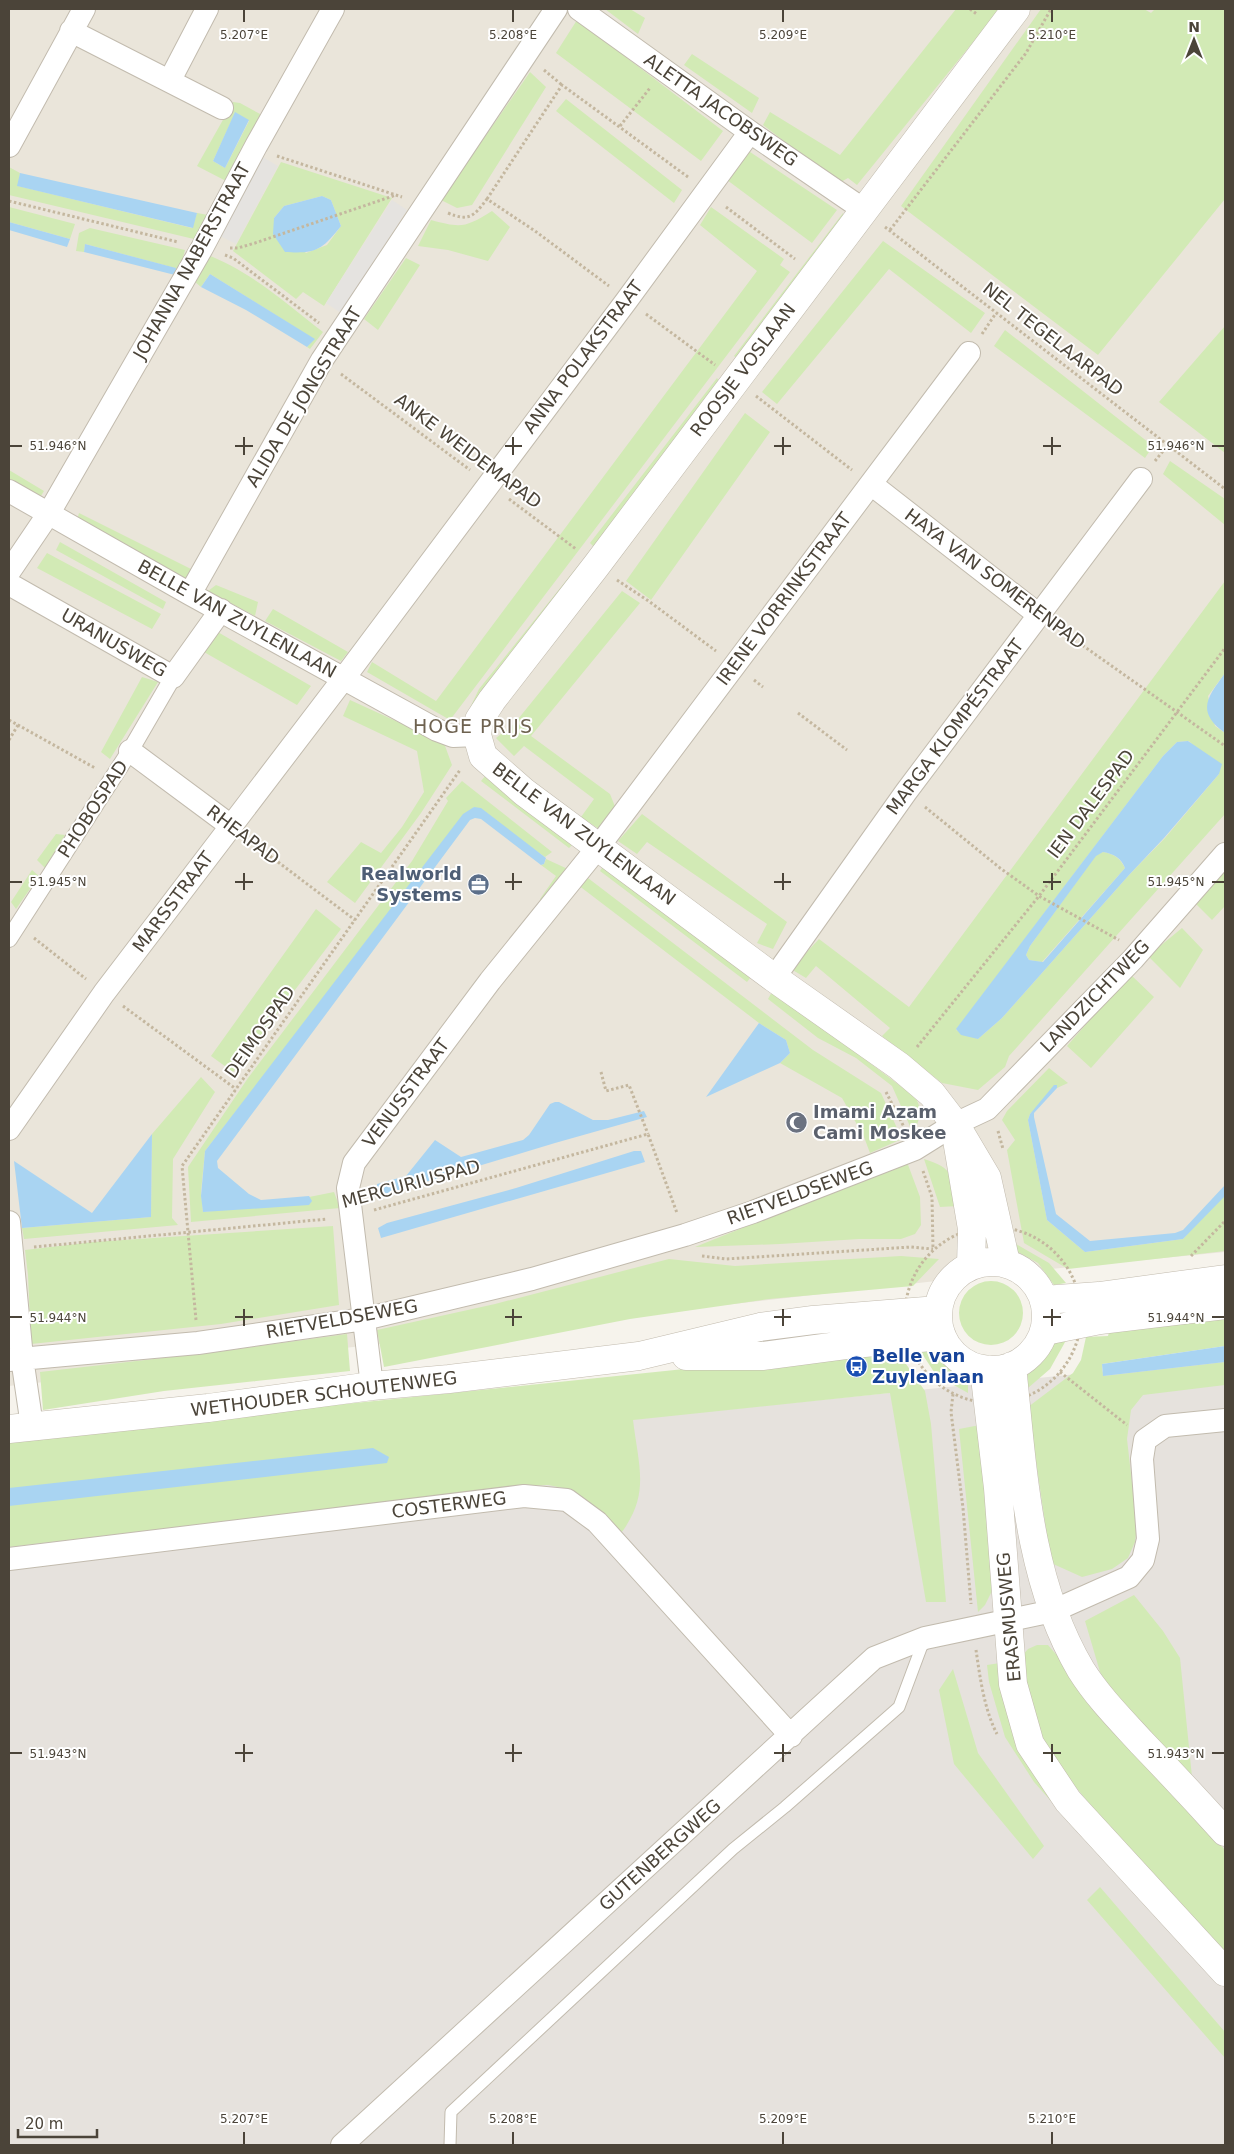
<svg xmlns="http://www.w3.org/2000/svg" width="1234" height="2154" font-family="'DejaVu Sans',sans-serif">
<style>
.residential{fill:#eae5da}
.industrial{fill:#e6e2dd}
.green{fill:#d2eab5;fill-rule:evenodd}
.parking{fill:#e5e3e0}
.water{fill:#a9d4f2;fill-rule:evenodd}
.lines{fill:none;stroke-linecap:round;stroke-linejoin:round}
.service-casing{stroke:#c2bbae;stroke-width:13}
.pedestrian-casing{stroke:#c2bbae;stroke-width:18}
.minor-casing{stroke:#c2bbae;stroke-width:24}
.tertiary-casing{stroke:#c2bbae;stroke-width:29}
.path{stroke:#c4b79f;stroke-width:3;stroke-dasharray:2.5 2.5;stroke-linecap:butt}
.service{stroke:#fff;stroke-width:11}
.pedestrian{stroke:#fff;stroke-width:16}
.minor{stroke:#fff;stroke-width:22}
.tertiary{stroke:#fff;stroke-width:28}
.ticks{fill:none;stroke:#4b4439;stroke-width:2}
.labels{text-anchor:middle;stroke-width:4;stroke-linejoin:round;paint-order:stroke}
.street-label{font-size:18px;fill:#4b4439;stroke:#fff}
.service-label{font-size:18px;font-weight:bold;fill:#4e5e75;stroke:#fff;text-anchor:end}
.worship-label{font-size:18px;font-weight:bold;fill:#5b616d;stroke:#fff;text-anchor:start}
.transit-label{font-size:18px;font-weight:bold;fill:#164399;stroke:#fff;text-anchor:start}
.neighbourhood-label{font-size:19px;letter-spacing:1px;fill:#6e6250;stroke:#fff}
.ticks-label{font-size:12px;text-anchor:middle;fill:#4b4439;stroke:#fff;stroke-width:4;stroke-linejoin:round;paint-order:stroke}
</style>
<rect width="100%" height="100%" fill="#f6f3ec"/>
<path class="residential" d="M 9,9 L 1225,9 L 1225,1252 L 989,1275 L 9,1386 Z"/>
<path class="industrial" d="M 1225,1359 L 1225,2145 L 9,2145 L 9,1482 Z"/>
<path class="green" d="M 605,9 L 630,9 L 645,18 L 638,34 Z
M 956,9 L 1000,9 L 857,185 L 848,178 L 839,183 L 763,125 L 770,112 L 840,155 Z
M 1041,9 L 1144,9 L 1151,13 L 1155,9 L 1225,9 L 1225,199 L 1098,355 L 901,206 Z
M 577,20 L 723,131 L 701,161 L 556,53 Z
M 692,54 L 759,98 L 752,113 L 684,65 Z
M 530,72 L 546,87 L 472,205 L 457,208 L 441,200 Z
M 566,99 L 682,190 L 674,203 L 556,111 Z
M 233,102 L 240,103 L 262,115 L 226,181 L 197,166 ZM 235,113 L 249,121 L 225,168 L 213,161 Z
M 744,148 L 837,210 L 812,243 L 723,177 Z
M 281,162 L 392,198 L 324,306 L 303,292 L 296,299 L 233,251 ZM 322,196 L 331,200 L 341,226 L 327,245 L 306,253 L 274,218 L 284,206 Z
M 9,167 L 20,173 L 18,186 L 192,228 L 197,213 L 208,215 L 198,240 L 9,195 Z
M 9,207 L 75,224 L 70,239 L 9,222 Z
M 711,207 L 784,259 L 780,265 L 790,272 L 450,720 L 367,672 L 372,662 L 436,701 L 757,271 L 700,225 Z
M 492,211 L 510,227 L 488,261 L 448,250 L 418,246 L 431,220 C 461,228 465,228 492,211 Z
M 843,213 L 844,222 L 740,361 L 734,356 Z
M 90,228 L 185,250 L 178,276 L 175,275 L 175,268 L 85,244 L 84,252 L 76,251 L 79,233 Z
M 883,241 L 985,313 L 971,333 L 889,269 L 777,404 L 762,392 Z
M 205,254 C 249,270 286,303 323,332 L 310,349 L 307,347 L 314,339 L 210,274 L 201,287 L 194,281 Z
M 406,258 L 420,265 L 378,330 L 364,319 Z
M 1225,326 L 1225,453 L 1159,402 Z
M 1005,330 L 1153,446 L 1145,458 L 994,346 Z
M 717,378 L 722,385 L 598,551 L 590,543 Z
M 745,413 L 770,432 L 651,600 L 626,581 Z
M 1170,461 L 1225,499 L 1225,525 L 1163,474 Z
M 9,470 L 44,491 L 39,499 L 9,482 Z
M 79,513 L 193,570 L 187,580 L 77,520 Z
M 60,542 L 166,602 L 163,609 L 56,550 Z
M 47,553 L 161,614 L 152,629 L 37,568 Z
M 581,562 L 587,570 L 467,714 L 479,689 Z
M 1225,581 L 1225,673 L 1208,696 L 1215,726 L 1225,733 L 1225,814 L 1009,1056 L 1005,1067 L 978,1090 L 942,1083 L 882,1036 L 890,1028 L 816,966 L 806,978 L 791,969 L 819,939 L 909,1007 ZM 1189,741 L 1219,774 L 1165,838 L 1129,875 L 1002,1018 L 978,1039 L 956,1030 L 1163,756 L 1177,742 Z
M 216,585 L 258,602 L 255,616 L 208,591 Z
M 622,591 L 640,603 L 531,736 L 610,794 L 616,809 L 599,829 L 581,817 L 594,799 L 524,746 L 514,756 L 496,738 L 514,724 Z
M 273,609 L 348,652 L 341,661 L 265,621 Z
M 216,631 L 311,686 L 297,705 L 204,652 Z
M 142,677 L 158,682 L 110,759 L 101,752 Z
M 350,700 L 444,743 L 452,765 L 421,813 L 355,903 L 327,882 L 361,842 L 381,853 L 402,827 L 424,792 L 417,751 L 343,716 Z
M 487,774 L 576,841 L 569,848 L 481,781 Z
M 462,781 L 552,852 L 545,857 L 474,807 L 205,1151 L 201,1192 L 203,1212 L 311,1201 L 309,1197 L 334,1192 L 340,1208 L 191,1222 L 188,1167 L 248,1078 L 412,861 L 448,801 L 446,798 Z
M 642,814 L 787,922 L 773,949 L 757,943 L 767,924 L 647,842 L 637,854 L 618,841 Z
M 56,834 L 65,835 L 45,868 L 37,860 Z
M 1103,852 C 1114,854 1120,858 1125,868 L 1042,962 L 1029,960 L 1026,955 L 1030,946 L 1096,855 Z
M 546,859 L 570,870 L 546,904 L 540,899 L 556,876 L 541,865 L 544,864 Z
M 606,862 L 754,973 L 747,982 L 600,871 Z
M 32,870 L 39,876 L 16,909 L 11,902 Z
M 1225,870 L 1225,906 L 1212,920 L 1195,903 Z
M 584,875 L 813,1050 L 881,1093 L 902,1139 L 870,1153 L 864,1137 L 842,1098 L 780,1063 L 790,1053 L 786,1040 L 759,1023 L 578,885 Z
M 316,909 L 341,929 L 233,1072 L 211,1056 Z
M 1182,928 L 1203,950 L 1180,988 L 1148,956 Z
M 1130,974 L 1154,997 L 1091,1068 L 1067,1046 Z
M 773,990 L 915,1097 C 923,1109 920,1120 913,1133 L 892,1086 L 856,1058 L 818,1038 L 768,999 Z
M 1049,1068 L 1068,1083 L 1057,1088 L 1057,1085 L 1030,1114 L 1028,1120 L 1047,1220 L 1085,1252 L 1183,1239 L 1225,1192 L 1225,1251 L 1068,1269 L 1024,1243 L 1007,1150 L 1015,1140 L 1002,1120 L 1007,1111 Z
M 201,1077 L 215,1092 L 173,1159 L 172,1218 L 178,1225 L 24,1239 L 22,1228 L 151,1217 L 152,1134 Z
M 924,1159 C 954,1168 953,1177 958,1206 L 940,1207 Z
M 907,1162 L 920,1197 L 921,1225 L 915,1234 L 901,1239 L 859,1239 L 780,1244 L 695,1247 Z
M 333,1226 L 339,1305 L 221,1324 L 31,1344 L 28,1275 L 25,1250 L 93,1242 Z
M 1011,1241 L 1049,1263 L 1066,1283 L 1054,1285 L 1038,1263 L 1014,1250 Z
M 901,1256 L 939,1259 L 913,1286 L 769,1299 L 630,1319 L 384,1367 L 377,1330 L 495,1304 L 669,1259 L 735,1266 Z
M959 1313a32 32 0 1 1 64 0a32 32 0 1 1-64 0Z
M 1225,1315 L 1225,1346 L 1102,1364 L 1103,1376 L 1225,1362 L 1225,1385 L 1143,1395 L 1131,1410 L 1127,1439 L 1137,1527 L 1135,1542 L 1128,1558 L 1112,1569 L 1082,1577 L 1051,1563 L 1028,1407 L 1073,1373 L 1081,1360 L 1086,1337 L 1108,1336 L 1110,1328 Z
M 347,1334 L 350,1371 L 164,1391 L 43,1410 L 40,1372 L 224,1351 Z
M 1057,1334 L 1069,1335 L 1050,1369 L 1028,1388 L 1027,1371 L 1052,1349 Z
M 929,1346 L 968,1382 L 968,1393 L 936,1375 L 919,1349 Z
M 884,1348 L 906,1364 L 925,1391 L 931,1424 L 946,1602 L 926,1602 L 890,1393 L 633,1420 C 639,1469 651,1496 618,1537 L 573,1490 L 548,1485 L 513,1487 L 9,1547 L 9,1439 C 300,1408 592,1379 884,1348 Z
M 980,1425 L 995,1585 L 985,1605 L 978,1612 L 959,1429 Z
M 1134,1595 L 1163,1631 L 1180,1658 L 1192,1777 L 1103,1682 L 1085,1621 Z
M 1037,1645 L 1048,1645 L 1225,1850 L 1225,1952 L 1101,1818 L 1044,1748 L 1034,1722 L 1021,1657 L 1028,1649 Z
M 1000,1663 L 1081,1835 L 1034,1782 L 1005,1737 L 989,1682 L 987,1665 Z
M 953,1669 L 978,1753 L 1044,1846 L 1033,1859 L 954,1764 L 939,1690 Z
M 1100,1887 L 1225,2032 L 1225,2058 L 1087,1900 Z"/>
<path class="parking" d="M 261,156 L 278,166 L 236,244 L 218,235 Z
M 392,200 L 407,210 L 341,313 L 326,303 Z"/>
<path class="water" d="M 235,112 L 249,120 L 225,168 L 213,161 Z
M 20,173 L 197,213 L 193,228 L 17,186 Z
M 322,196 L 331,200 L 341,226 C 322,250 316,254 285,252 L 273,234 L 274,218 L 284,206 Z
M 9,222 L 70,239 L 67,247 L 9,230 Z
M 85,244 L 176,268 L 175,275 L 84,252 Z
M 210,274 L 315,339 L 307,347 L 246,310 L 201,287 Z
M 1225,673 L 1225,733 C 1195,711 1208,697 1225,673 Z
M 1188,741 L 1222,764 L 1219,774 L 1164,838 L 1129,875 L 1002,1018 L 978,1039 L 961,1035 L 956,1029 L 1163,756 L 1177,742 ZM 1103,852 C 1114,854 1121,858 1125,868 L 1043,962 L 1029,960 L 1026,955 L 1030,946 L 1096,856 Z
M 474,807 L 481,808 L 546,858 L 544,864 L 541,865 L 481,819 L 475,818 L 470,820 L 217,1161 L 218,1168 L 249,1194 L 261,1200 L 309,1196 L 312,1201 L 309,1205 L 203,1212 L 201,1196 L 205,1151 L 463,814 Z
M 759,1023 L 786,1040 L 790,1053 L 780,1063 L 706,1097 Z
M 1054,1085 L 1057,1085 L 1057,1088 L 1034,1113 L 1034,1117 L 1056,1214 L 1090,1241 L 1175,1233 L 1183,1230 L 1225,1185 L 1225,1196 L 1183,1239 L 1085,1252 L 1047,1220 L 1028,1120 L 1030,1114 Z
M 555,1102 L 559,1102 L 593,1120 L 608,1120 L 644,1111 L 647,1117 L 555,1143 L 382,1195 L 377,1190 L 377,1184 L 406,1176 L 435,1140 L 461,1157 L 523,1140 L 529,1135 L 550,1104 Z
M 152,1134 L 151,1217 L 22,1228 L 14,1161 L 92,1213 Z
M 634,1151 L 641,1151 L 645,1162 L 381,1238 L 378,1228 L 387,1223 L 516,1188 Z
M 1225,1346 L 1225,1362 L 1103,1376 L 1102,1364 Z
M 373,1448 L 389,1457 L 387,1463 L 9,1506 L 9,1488 Z"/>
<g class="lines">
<defs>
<path id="service" d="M 450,2145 L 451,2112 L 733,1849 L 785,1807 L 899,1707 L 924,1640"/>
<path id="pedestrian" d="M 9,939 L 130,751 L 173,677"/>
<path id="minor" d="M 579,9 L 750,132 L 864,210
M 71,31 L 222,108
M 170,80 L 207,9
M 9,146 L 84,9
M 871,484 L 1039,615
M 9,491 L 190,594 L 437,730 L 453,736 L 477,735
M 9,572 L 49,513 L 202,248 L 256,146 L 333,9
M 9,584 L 173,677 L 221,610
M 190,594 L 322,360 L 556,9
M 130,751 L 231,826
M 774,978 L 906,792 L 1141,479
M 9,1129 L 104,993 L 344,678 L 627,300 L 750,132
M 9,1222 L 22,1358 L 32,1426
M 9,1360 L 198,1343 L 364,1319 L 532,1279 L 685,1235 L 753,1212 L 915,1149 L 955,1124 L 987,1109 L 1133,959 L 1225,854
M 372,1386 L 348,1188 L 354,1163 L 490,981 L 599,846 L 969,353
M 9,1559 L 524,1496 L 567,1500 L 597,1522 L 791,1736
M 342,2145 L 874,1658 L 925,1638 L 1053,1611 L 1129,1577 L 1143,1560 L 1148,1539 L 1142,1459 L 1145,1440 L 1165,1426 L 1225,1420"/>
<path id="tertiary" d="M 957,1140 L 972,1229 L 971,1266
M938 1316a54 54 0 1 1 108 0a54 54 0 1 1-108 0Z
M 1006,1263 L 987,1178 L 955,1124 L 932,1094 L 899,1066 L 774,978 L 524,792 L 483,756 L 477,735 L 479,720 L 492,700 L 596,566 L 1016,9
M 1044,1300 L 1099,1296 L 1225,1279
M 1045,1331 L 1100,1320 L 1225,1305
M 686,1356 L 762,1356 L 853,1344 L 942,1336
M 1012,1366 C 1023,1469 1027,1579 1081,1670 C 1098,1697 1121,1720 1142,1743 C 1170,1772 1198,1802 1225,1832
M 984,1369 L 998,1488 L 1013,1684 L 1030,1744 L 1068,1801 L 1225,1972
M 9,1429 L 208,1408 L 372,1386 L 449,1379 L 639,1356 L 760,1327 L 813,1320 L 938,1310"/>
</defs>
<use href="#service" class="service-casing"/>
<use href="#pedestrian" class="pedestrian-casing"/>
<use href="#minor" class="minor-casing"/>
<use href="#tertiary" class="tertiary-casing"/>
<path class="path" d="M 970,9 L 978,15
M 544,70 L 562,85
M 620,126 L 650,88
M 277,156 L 402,197
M 487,199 L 562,85 L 688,177
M 9,201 L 178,242
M 726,207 L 795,259
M 448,213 C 469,222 474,216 487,199 L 535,231 L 609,286
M 885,227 L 1225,489
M 890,230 L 1026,53 L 1051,9
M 230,248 L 238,248 L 255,243 L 396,195
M 225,255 L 233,258 L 319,323
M 646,314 L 715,365
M 982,334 L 996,313
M 341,374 L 470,470
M 756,396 L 852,470
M 1155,461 L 1167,446
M 509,499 L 576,549
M 617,580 L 650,602 L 716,651
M 1058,628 L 1225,746
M 754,680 L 763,687
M 798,713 L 847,750
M 9,720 L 95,768
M 9,740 L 18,725
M 925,807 L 1000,868 L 1039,896 L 1119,940
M 250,841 L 355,920
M 34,938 L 86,979
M 123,1006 L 236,1089
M 917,1047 L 1039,896 L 1225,648
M 601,1072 L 606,1091 L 629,1085 L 648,1134
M 886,1092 L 904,1127
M 998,1131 L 1003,1149
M 923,1171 L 932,1197 L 933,1249
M 374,1210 L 648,1134 L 677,1213
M905 1315a88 88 0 1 1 176 0a88 88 0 1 1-176 0Z
M 34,1247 L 327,1219
M 702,1256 L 726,1259 L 911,1247 L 933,1249
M 1191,1256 L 1225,1221
M 196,1320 L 182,1166 L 460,770
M 1060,1372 L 1127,1425
M 953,1394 L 951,1412 L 963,1508 L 971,1604
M 976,1650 C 980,1677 984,1709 997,1734"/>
<use href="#service" class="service"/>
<use href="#pedestrian" class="pedestrian"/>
<use href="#minor" class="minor"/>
<use href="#tertiary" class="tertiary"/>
</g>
<path class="ticks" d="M 244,10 L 244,22M 513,10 L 513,22M 783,10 L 783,22M 1052,10 L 1052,22M 244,437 L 244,455M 513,437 L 513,455M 783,437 L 783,455M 1052,437 L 1052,455M 10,446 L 22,446M 235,446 L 253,446M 505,446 L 522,446M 774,446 L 791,446M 1043,446 L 1061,446M 1212,446 L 1224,446M 244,873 L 244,890M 513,873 L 513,890M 783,873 L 783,890M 1052,873 L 1052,890M 10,882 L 22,882M 235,882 L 253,882M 505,882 L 522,882M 774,882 L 791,882M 1043,882 L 1061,882M 1212,882 L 1224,882M 244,1309 L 244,1326M 513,1309 L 513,1326M 783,1309 L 783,1326M 1052,1309 L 1052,1326M 10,1317 L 22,1317M 235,1317 L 253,1317M 505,1317 L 522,1317M 774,1317 L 791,1317M 1043,1317 L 1061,1317M 1212,1317 L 1224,1317M 244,1744 L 244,1762M 513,1744 L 513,1762M 783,1744 L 783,1762M 1052,1744 L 1052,1762M 10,1753 L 22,1753M 235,1753 L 253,1753M 505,1753 L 522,1753M 774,1753 L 791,1753M 1043,1753 L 1061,1753M 1212,1753 L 1224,1753M 244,2132 L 244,2144M 513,2132 L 513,2144M 783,2132 L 783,2144M 1052,2132 L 1052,2144"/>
<defs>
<symbol id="office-disc" viewBox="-11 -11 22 22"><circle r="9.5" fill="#5c6f8a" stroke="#fff"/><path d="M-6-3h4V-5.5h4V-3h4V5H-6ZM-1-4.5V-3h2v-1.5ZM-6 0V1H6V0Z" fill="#fff"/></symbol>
<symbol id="mosque-disc" viewBox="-11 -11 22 22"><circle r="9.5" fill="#6b7280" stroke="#fff"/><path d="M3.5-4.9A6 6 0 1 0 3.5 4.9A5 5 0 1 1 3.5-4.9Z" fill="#fff"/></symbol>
<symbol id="bus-disc" viewBox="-11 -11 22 22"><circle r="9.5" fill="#1a4fb4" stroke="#fff"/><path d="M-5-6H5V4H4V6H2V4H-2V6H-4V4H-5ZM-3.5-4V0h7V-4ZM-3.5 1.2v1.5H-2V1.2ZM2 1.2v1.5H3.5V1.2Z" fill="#fff"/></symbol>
</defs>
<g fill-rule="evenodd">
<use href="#office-disc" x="466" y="872" width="25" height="25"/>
<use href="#mosque-disc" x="784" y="1110" width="25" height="25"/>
<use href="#bus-disc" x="844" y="1354" width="25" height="25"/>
</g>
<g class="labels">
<g class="street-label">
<text transform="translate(721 110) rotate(35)" y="6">ALETTA JACOBSWEG</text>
<text transform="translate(192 261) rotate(-61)" y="6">JOHANNA NABERSTRAAT</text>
<text transform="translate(1053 339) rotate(38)" y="6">NEL TEGELAARPAD</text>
<text transform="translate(583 357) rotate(-53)" y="6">ANNA POLAKSTRAAT</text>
<text transform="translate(743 370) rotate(-53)" y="6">ROOSJE VOSLAAN</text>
<text transform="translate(304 397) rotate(-59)" y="6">ALIDA DE JONGSTRAAT</text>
<text transform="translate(468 451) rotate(37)" y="6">ANKE WEIDEMAPAD</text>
<text transform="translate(995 579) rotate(37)" y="6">HAYA VAN SOMERENPAD</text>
<text transform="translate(784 599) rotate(-53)" y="6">IRENE VORRINKSTRAAT</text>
<text transform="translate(237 619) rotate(29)" y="6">BELLE VAN ZUYLENLAAN</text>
<text transform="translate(114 643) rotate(30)" y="6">URANUSWEG</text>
<text transform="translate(955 727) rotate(-53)" y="6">MARGA KLOMPÉSTRAAT</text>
<text transform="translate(1091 804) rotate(-53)" y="6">IEN DALESPAD</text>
<text transform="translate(93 809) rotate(-57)" y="6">PHOBOSPAD</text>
<text transform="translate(584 834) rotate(37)" y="6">BELLE VAN ZUYLENLAAN</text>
<text transform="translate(243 835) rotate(37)" y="6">RHEAPAD</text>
<text transform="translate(173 902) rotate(-53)" y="6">MARSSTRAAT</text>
<text transform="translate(1095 996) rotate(-46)" y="6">LANDZICHTWEG</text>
<text transform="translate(260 1032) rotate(-55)" y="6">DEIMOSPAD</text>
<text transform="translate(406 1093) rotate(-53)" y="6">VENUSSTRAAT</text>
<text transform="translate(411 1184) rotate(-15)" y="6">MERCURIUSPAD</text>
<text transform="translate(800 1193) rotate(-20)" y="6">RIETVELDSEWEG</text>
<text transform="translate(342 1319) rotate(-10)" y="6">RIETVELDSEWEG</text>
<text transform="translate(324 1394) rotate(-7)" y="6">WETHOUDER SCHOUTENWEG</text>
<text transform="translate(449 1505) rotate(-7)" y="6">COSTERWEG</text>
<text transform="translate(1009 1617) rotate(-95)" y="6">ERASMUSWEG</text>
<text transform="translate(660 1855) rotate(-42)" y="6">GUTENBERGWEG</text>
</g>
<g class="service-label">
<text x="462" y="880">Realworld<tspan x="462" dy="21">Systems</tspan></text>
</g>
<g class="worship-label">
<text x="813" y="1118">Imami Azam<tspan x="813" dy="21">Cami Moskee</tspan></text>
</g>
<g class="transit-label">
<text x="872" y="1362">Belle van<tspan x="872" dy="21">Zuylenlaan</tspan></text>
</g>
<g class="neighbourhood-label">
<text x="473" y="733">HOGE PRIJS</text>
</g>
</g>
<g class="ticks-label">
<text x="244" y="39">5.207°E</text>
<text x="513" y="39">5.208°E</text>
<text x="783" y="39">5.209°E</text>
<text x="1052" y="39">5.210°E</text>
<text x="58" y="450">51.946°N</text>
<text x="1176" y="450">51.946°N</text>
<text x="58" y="886">51.945°N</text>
<text x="1176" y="886">51.945°N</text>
<text x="58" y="1322">51.944°N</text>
<text x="1176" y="1322">51.944°N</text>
<text x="58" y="1758">51.943°N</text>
<text x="1176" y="1758">51.943°N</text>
<text x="244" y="2123">5.207°E</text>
<text x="513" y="2123">5.208°E</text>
<text x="783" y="2123">5.209°E</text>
<text x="1052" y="2123">5.210°E</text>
</g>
<rect width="1234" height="2154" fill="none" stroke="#4b4439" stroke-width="20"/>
<g transform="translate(1194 40)" stroke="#ffffff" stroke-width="4" paint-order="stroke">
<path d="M0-4L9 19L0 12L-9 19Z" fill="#4b4439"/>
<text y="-8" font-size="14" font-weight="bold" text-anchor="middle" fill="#4b4439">N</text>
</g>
<path d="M18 2129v8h79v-8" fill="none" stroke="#4b4439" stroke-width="2.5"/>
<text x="25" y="2129" font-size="15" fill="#4b4439" stroke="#ffffff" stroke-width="4" paint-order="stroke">20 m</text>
</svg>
